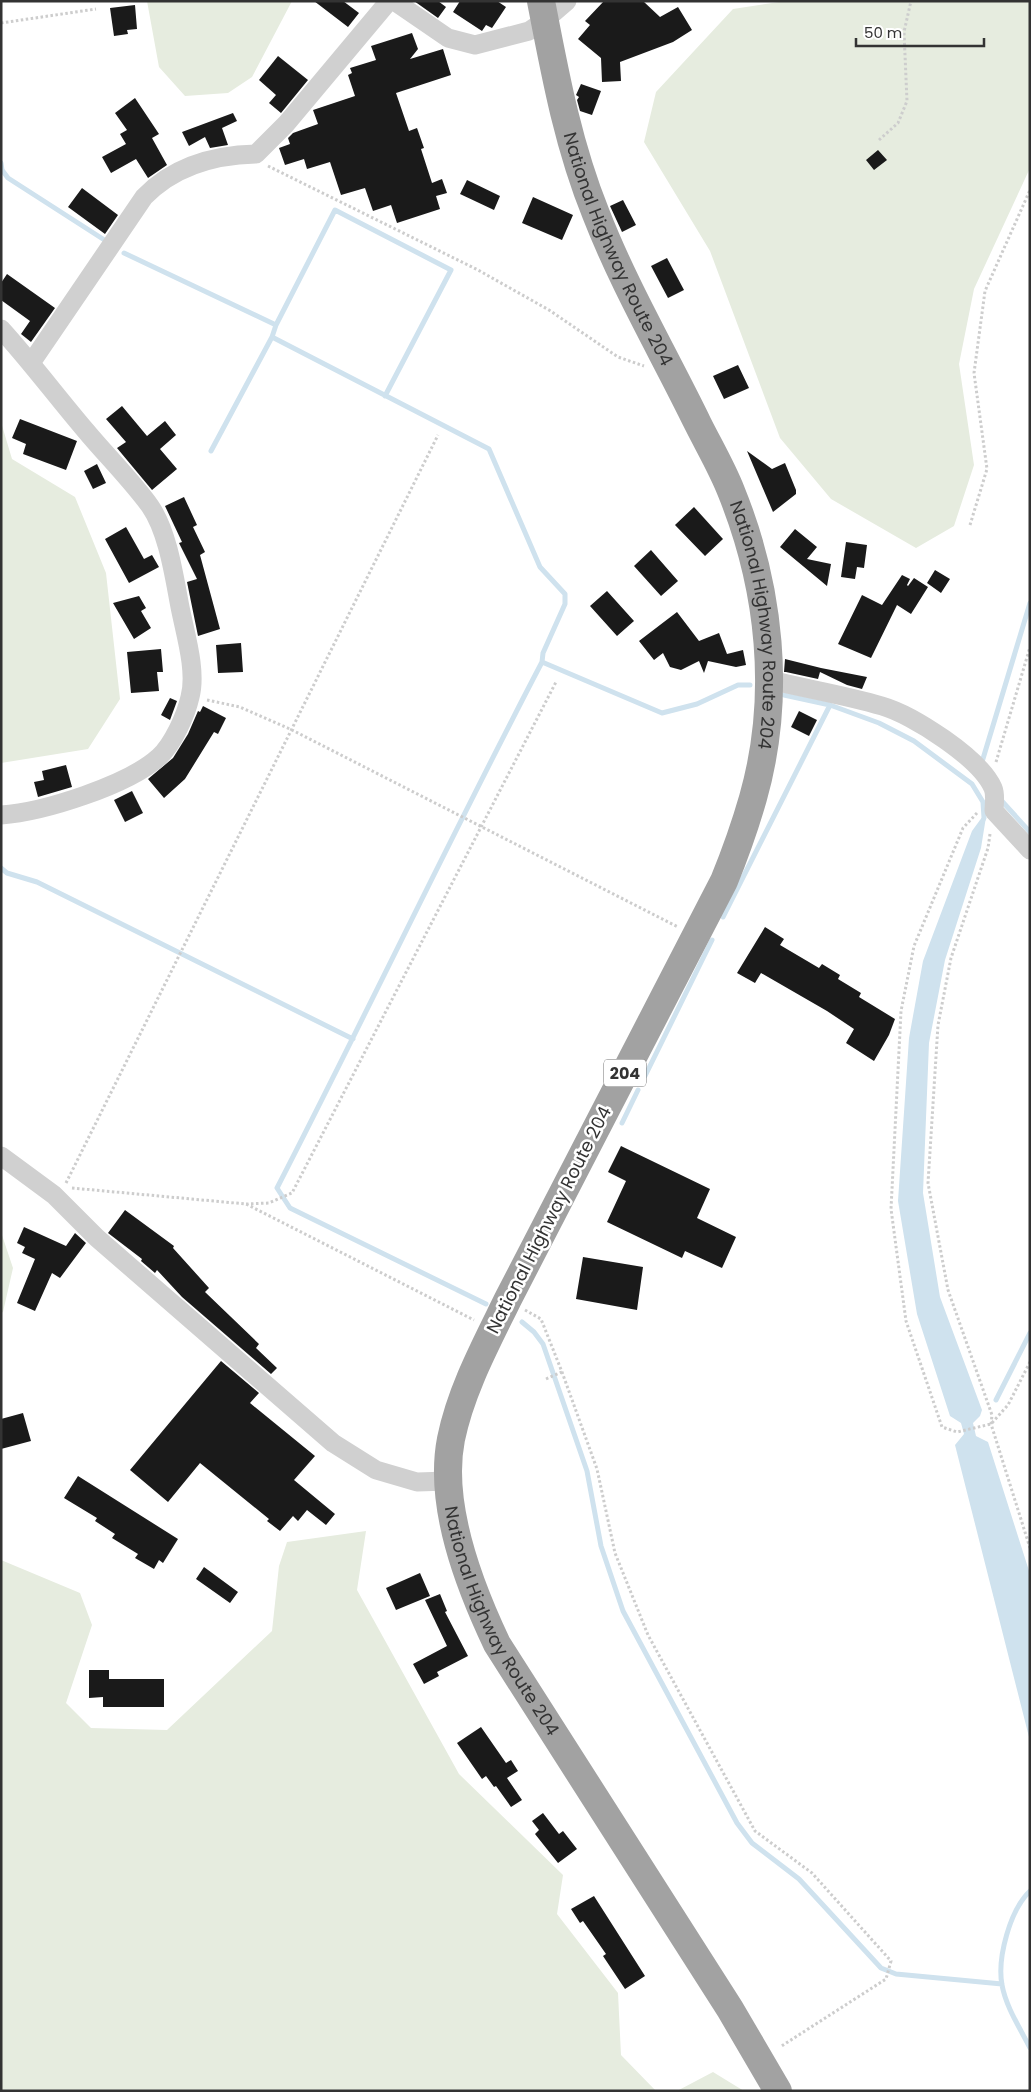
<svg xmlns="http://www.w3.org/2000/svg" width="1031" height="2092" font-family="Poppins,sans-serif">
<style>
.green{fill:#e6ecdf}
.water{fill:#cfe2ee}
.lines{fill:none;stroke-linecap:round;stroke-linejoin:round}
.stream{stroke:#cfe2ee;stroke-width:5}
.building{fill:#1a1a1a}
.path{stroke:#cdcdcd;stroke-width:3;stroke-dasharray:2.5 2.5;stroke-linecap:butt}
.minor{stroke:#d0d0d0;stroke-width:19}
.trunk{stroke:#a2a2a2;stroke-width:28}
.labels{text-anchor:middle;stroke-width:5;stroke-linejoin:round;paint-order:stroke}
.shield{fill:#fff;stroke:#707070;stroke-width:1}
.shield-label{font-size:16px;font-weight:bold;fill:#333}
.street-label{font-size:18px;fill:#333;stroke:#fff}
</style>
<rect width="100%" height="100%" fill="#fff"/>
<path class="green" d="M 147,1 L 292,1 L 252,77 L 228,93 L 185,96 L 159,67 Z
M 786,1 L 1030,1 L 1030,168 L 974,289 L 959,364 L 974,465 L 954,526 L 916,548 L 831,499 L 780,438 L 710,251 L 644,142 L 656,92 L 733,9 Z
M 1,422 L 12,459 L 75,497 L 106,573 L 120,699 L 88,749 L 1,763 Z
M 1,1232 L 13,1268 L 3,1312 L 1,1313 Z
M 366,1531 L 357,1590 L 459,1774 L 563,1875 L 557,1914 L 618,1993 L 621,2055 L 656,2091 L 1,2091 L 1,1560 L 80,1593 L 92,1625 L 66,1703 L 91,1728 L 167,1730 L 272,1631 L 279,1566 L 287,1542 Z
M 713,2072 L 744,2091 L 677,2091 Z"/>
<path class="water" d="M 986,817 L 981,848 L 945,960 L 929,1043 L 923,1193 L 940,1297 L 982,1410 L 980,1416 L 973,1423 L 976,1436 L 988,1442 L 1030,1574 L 1030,1741 L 955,1445 L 964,1434 L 961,1423 L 950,1416 L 917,1314 L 898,1201 L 909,1038 L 923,961 L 972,831 L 980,820 Z"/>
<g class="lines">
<path class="stream" d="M 1,163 L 2,170 L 8,178 L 106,241
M 124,253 L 276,325 L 272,337 L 211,451
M 276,325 L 335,210 L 451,270 L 385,396
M 272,337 L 489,449 L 540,567 L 565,594 L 565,604 L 543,653 L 542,662 C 451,836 367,1013 277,1188 L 290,1208 L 486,1304
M 542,662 L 662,713 L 697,704 L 738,685 L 750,685
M 784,695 L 830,705 L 879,723 L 914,741 L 972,784 L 983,802 L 984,818 L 982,822
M 982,762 L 1030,603
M 1000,799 L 1030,832
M 1,868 L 7,873 L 37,882 L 353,1039
M 723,917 L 830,705
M 645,1076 L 712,940
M 622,1123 L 638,1090
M 522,1322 L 534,1332 L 543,1344 L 587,1471 L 601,1546 L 623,1611 L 737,1823 L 752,1843 L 799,1879 L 881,1968 L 896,1974 L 1002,1984
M 996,1400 L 1030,1333
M 1030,1891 C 1010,1910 997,1958 1002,1985 C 1006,2007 1020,2028 1030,2048"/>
</g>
<path class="building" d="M 314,1 L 343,1 L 359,13 L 348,27 Z
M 414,1 L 438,1 L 446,7 L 438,18 Z
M 460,1 L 497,1 L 506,7 L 492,28 L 486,25 L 482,31 L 453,12 Z
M 604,1 L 643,1 L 660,17 L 678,7 L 692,30 L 673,42 L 620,62 L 621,81 L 602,82 L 601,58 L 578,39 L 590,25 L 585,21 Z
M 135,5 L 137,29 L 127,30 L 128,34 L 114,36 L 110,8 Z
M 412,33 L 418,49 L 410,59 L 443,49 L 451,75 L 396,93 L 409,131 L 417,128 L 424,148 L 421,149 L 432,183 L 442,179 L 447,193 L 436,196 L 440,209 L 397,223 L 391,205 L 373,211 L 365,188 L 341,195 L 330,162 L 307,169 L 304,159 L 285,165 L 279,148 L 290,144 L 288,138 L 293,133 L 318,124 L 313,110 L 355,96 L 348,75 L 352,73 L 350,68 L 376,60 L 371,46 Z
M 278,56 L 308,80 L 281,113 L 269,103 L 276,95 L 259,80 Z
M 581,84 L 601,91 L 592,115 L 580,111 L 577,100 L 579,97 L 576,95 Z
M 135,98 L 159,134 L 152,138 L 167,165 L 148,178 L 136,159 L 111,173 L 102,157 L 126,144 L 120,134 L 127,130 L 115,113 Z
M 233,113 L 237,121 L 222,128 L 228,145 L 210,148 L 205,137 L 189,146 L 182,132 Z
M 878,150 L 887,160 L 874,170 L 866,160 Z
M 467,180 L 500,196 L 494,210 L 460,194 Z
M 82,188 L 118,215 L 105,234 L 68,207 Z
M 533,197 L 573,215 L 562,240 L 522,223 Z
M 623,200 L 636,225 L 622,232 L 610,206 Z
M 667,258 L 684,290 L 668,298 L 651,266 Z
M 7,274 L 55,308 L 31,342 L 21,334 L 30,321 L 1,300 L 1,283 Z
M 738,365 L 749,388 L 724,399 L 713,376 Z
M 122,406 L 147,436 L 165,421 L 176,435 L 160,449 L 177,469 L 152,490 L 117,448 L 126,442 L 106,419 Z
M 20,419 L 77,441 L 66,470 L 23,454 L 26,444 L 12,438 Z
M 747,451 L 772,469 L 785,463 L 796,490 L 796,494 L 773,512 Z
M 97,464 L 106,483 L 93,489 L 84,471 Z
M 184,497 L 197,525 L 193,527 L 205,552 L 200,555 L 220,629 L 198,636 L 187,582 L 197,579 L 179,543 L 182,542 L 165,506 Z
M 694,507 L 723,539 L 705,556 L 675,525 Z
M 126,527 L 144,559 L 152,555 L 159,567 L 129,583 L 105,539 Z
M 795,529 L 817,547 L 807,559 L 831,564 L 827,586 L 780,547 Z
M 846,542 L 867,545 L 864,568 L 857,567 L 855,579 L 841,577 Z
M 651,550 L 678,581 L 661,596 L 634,566 Z
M 935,570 L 950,579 L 941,593 L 927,583 Z
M 902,575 L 910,579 L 907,585 L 908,586 L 914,578 L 928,587 L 911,614 L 897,605 L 871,658 L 838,644 L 862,595 L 882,605 Z
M 607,591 L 634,621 L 617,636 L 590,606 Z
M 139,596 L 146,608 L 141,611 L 151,628 L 134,639 L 113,603 Z
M 677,612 L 699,641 L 719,633 L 727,654 L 743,650 L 746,665 L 736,667 L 708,661 L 704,673 L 699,661 L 681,670 L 670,667 L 663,653 L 654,660 L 639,641 Z
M 241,643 L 243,672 L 218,673 L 216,645 Z
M 161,649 L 163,672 L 157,672 L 159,691 L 131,693 L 127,652 Z
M 785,659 L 821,668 L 867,677 L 862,689 L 847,685 L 820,672 L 818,679 L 786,672 L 784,672 Z
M 170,698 L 177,701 L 170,720 L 161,715 Z
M 203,706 L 226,718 L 218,734 L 214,732 L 185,779 L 164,798 L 148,779 L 173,758 L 188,734 L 198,711 L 200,712 Z
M 799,711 L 817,720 L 809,736 L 791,727 Z
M 66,765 L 72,787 L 38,797 L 34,782 L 44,780 L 42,771 Z
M 132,791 L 143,813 L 125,822 L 114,800 Z
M 765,927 L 784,939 L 780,945 L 819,968 L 822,964 L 840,975 L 838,979 L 861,993 L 859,997 L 895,1019 L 889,1035 L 874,1061 L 846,1043 L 854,1029 L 827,1011 L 761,973 L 755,983 L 737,973 Z
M 621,1146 L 710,1189 L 697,1218 L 736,1237 L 722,1268 L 685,1251 L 682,1258 L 607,1222 L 626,1181 L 608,1172 Z
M 125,1210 L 174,1246 L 173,1248 L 209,1288 L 205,1292 L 259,1344 L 256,1348 L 277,1368 L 271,1374 L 182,1297 L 157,1270 L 155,1273 L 141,1261 L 142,1259 L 108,1233 Z
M 24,1227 L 66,1246 L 75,1233 L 86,1243 L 60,1278 L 52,1273 L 35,1311 L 17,1303 L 35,1259 L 22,1253 L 25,1247 L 17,1243 Z
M 583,1257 L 643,1267 L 637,1310 L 576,1299 Z
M 221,1361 L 259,1393 L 250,1403 L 315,1456 L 294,1480 L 335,1514 L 326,1525 L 307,1510 L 298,1521 L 293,1516 L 280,1531 L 267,1521 L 269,1519 L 200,1463 L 168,1502 L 130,1470 Z
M 23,1413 L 31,1441 L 1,1449 L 1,1419 Z
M 78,1476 L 178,1539 L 163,1563 L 159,1560 L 154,1569 L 135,1558 L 138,1554 L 112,1538 L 115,1534 L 95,1521 L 97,1518 L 64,1498 Z
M 204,1567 L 238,1592 L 230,1603 L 196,1579 Z
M 420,1573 L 430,1596 L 396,1610 L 386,1588 Z
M 440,1594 L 447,1611 L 445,1612 L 468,1656 L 437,1672 L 439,1676 L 424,1684 L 413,1664 L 447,1646 L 425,1600 Z
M 89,1670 L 109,1670 L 109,1679 L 164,1679 L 164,1707 L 103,1707 L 103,1697 L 89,1698 Z
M 481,1727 L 506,1763 L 511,1760 L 518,1771 L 507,1778 L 522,1800 L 511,1807 L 496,1786 L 494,1787 L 486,1776 L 482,1779 L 457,1743 Z
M 543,1813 L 559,1834 L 563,1831 L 577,1849 L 558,1863 L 535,1834 L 539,1830 L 532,1821 Z
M 594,1896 L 645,1976 L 625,1989 L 603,1956 L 606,1954 L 583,1921 L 580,1923 L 571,1909 Z"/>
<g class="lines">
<path class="path" d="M 1,23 L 96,9
M 879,140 L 898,123 L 907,101 L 904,32 L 911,1
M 268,166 L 478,270 L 549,310 L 618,357 L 644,366
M 970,525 L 987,469 L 974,373 L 985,291 L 1030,190
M 207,700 L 240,707 L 292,730 L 678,927
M 996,762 L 1030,647
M 977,813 L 963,828 L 914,946 L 901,1011 L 891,1209 L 906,1321 L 942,1427 L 957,1432 L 991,1424 L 1008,1405 L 1030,1362
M 990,834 L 988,848 L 951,958 L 938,1025 L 928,1183 L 948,1290 L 992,1415 L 991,1424 L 1030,1548
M 66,1183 L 438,435
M 72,1188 L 246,1204 L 474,1320
M 246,1204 L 269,1203 L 292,1193 L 556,682
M 525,1310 L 541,1319 L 562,1372 L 597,1469 L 615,1553 L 648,1635 L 755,1831 L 812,1873 L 891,1961 L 886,1979 L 780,2047
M 546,1379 L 562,1372"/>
<path class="minor" d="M 394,1 L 448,38 L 475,45 L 529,31 L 545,20 L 567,1
M 1,329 C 31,362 57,397 86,431 C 106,455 132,481 150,506 C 168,532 174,576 180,607 C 185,633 197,671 190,697 C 186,715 173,744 159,757 C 128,785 44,812 1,815
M 31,363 L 144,197 C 174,166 213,155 256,154 L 286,124 L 389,1
M 770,680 C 807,689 845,695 882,706 C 913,715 980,758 993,788 C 996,795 994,804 994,811 L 1030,850
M 1,1156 L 54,1195 L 97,1238 L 333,1443 L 376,1470 L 417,1482 L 448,1481"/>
<path class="trunk" id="s1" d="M 541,1 C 555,74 568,145 596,214 C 624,286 664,354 698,424 C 709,446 722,468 731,491 C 770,587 782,696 753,798 C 745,826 735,854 724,881 L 508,1299 C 486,1344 461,1390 451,1439 C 438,1505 469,1585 497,1644 L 730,2009 L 778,2091"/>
</g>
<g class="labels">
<rect class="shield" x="604" y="1059.5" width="42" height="27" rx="4"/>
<g class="shield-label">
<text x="625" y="1079">204</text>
</g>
<g class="street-label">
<text dy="6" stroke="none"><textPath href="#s1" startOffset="261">National Highway Route 204</textPath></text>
<text dy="6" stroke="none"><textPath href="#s1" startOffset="666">National Highway Route 204</textPath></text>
<text transform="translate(549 1220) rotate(-63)" y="6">National Highway Route 204</text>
<text dy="6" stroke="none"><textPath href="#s1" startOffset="1746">National Highway Route 204</textPath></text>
</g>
</g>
<rect width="1031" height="2092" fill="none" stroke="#333333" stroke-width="5"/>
<path d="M856 38v8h128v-8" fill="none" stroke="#333333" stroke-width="2.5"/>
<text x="864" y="38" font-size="15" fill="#333333" stroke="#ffffff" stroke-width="4" paint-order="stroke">50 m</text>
</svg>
